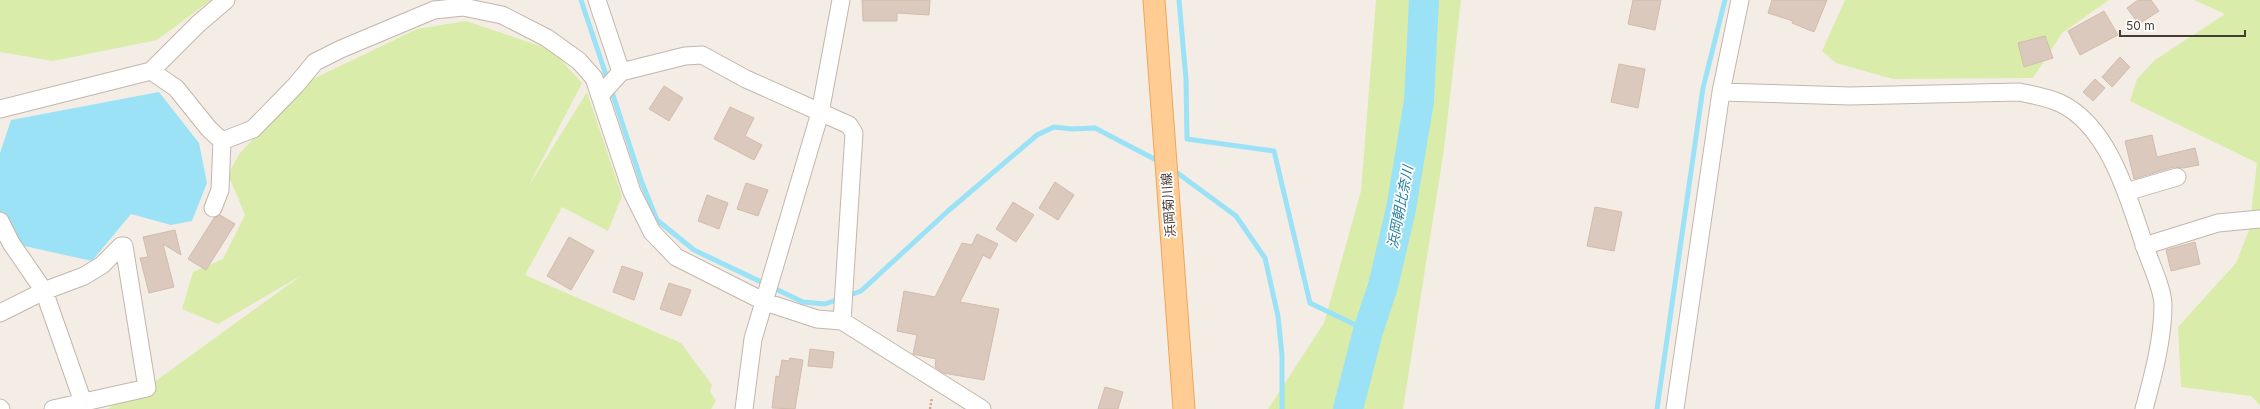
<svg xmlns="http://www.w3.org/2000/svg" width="2260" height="409" font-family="Inter,'Noto Sans JP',sans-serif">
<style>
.green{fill:#daecaa}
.water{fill:#9be2f7}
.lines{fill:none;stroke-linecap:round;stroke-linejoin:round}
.stream{stroke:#9be2f7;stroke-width:5}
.river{stroke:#9be2f7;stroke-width:30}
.building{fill:#dac9bc;stroke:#d2bcac}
.minor-casing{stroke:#c3b6aa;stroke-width:19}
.major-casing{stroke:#eea659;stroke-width:23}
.path{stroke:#c4ab97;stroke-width:2.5;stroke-dasharray:2 2;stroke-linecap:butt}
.minor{stroke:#fff;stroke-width:17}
.major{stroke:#ffcd93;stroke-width:21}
.labels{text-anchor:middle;stroke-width:3.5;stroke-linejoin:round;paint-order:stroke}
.street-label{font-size:13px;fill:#473c34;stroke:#fff}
.water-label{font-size:14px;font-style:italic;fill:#1f7d9b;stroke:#fff}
</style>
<rect width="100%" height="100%" fill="#f4ede5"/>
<path class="green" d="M 0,0 L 211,0 L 157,40 L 53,61 L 0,52 Z
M 1376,0 L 1461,0 L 1444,149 L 1403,409 L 1268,409 L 1324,323 L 1361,191 Z
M 1845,0 L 2109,0 L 2062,33 L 2033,78 L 1893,79 L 1836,63 L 1822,51 Z
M 2194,0 L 2260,0 L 2260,405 L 2251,396 L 2181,387 L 2178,327 L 2236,263 L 2249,230 L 2257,163 L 2130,101 L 2137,79 L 2155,60 L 2225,14 Z
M 466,21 L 552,50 L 582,83 L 528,187 L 587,92 L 622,196 L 608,231 L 562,207 L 525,275 L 681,343 L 712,385 L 710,391 L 716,401 L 711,409 L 107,409 L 157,380 L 302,275 L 218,324 L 182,309 L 193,272 L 223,259 L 245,215 L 228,174 L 240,153 L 309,81 L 417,29 Z"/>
<path class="water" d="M 159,92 L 199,143 L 207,183 L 192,221 L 171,225 L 131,214 L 92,261 L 11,243 L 0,215 L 0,153 L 11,120 Z"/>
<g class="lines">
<path class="stream" d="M 581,0 L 608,81
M 1179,0 L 1186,79 L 1187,139 L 1274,151 L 1310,303 L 1368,331
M 611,89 L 642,183 L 657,220 L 694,250 L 803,302 L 825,304 L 861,291 L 948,211 L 1037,135 L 1054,127 L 1072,129 L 1095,128 L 1160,162
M 1172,169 L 1236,216 L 1265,258 L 1278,316 L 1282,355 L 1282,409
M 1657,409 L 1703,88 L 1725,0"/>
<path class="river" d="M 1348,409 L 1368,331 L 1383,286 L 1401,209 L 1419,101 L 1424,0"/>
</g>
<path class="building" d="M 862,0 L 930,0 L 929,15 L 897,13 L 897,21 L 863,21 Z
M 1633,0 L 1661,0 L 1655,30 L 1628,24 Z
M 1772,0 L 1827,0 L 1814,32 L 1792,23 L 1793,21 L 1768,13 Z
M 2138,0 L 2151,0 L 2159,11 L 2139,24 L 2127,8 Z
M 2104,11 L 2118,35 L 2080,55 L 2068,31 Z
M 2045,36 L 2053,58 L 2024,67 L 2018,43 Z
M 2120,57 L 2130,67 L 2112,87 L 2102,77 Z
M 1619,64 L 1645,69 L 1638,108 L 1611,102 Z
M 2095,79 L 2105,88 L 2093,101 L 2083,92 Z
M 664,86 L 683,98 L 669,121 L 649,109 Z
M 730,107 L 754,118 L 745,136 L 762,145 L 754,160 L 714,139 Z
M 2152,135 L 2157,157 L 2195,148 L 2199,165 L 2183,168 L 2174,167 L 2134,179 L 2125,141 Z
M 1055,182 L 1074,195 L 1058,220 L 1039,208 Z
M 746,183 L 768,190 L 758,216 L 737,209 Z
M 707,195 L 728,203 L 719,229 L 698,221 Z
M 1013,202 L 1034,215 L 1016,242 L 996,229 Z
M 1595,207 L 1622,212 L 1614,251 L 1587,246 Z
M 220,215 L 235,224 L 206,270 L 188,259 L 214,218 Z
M 175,230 L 181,255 L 163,244 L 174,287 L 149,293 L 140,258 L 148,257 L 143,237 Z
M 977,234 L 998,244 L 990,259 L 983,255 L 960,302 L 999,309 L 984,380 L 943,373 L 935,367 L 936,359 L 913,354 L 917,335 L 897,331 L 904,291 L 935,297 L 962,243 L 972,245 Z
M 569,237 L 594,251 L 571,290 L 547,276 Z
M 2195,242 L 2200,264 L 2171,271 L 2166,250 Z
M 622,266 L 643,273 L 634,300 L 613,292 Z
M 669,283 L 691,290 L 681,316 L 660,309 Z
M 810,349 L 834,352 L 832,368 L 808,366 Z
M 790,358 L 803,360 L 795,409 L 772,408 L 776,376 L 779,377 L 782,360 L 789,361 Z
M 1105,387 L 1123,392 L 1118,409 L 1098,409 Z"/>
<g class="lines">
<defs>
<path id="minor" d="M 597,0 L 621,72
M 151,71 L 176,88 L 209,129 L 222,141 L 253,129 L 296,85 L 315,62 L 341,49 L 434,10 L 463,7 L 502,15 L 547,38 L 579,61 L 594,78 L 632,192 L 652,232 L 676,257 L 765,302 L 817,319 L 842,321 L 982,409
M 1721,92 L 1850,96 L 2019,92 C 2033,95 2047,97 2060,103 C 2109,126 2128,197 2144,244 C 2149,261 2163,288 2163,305 C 2163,339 2153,376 2144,409
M 601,94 L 621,72 L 685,56 L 702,55 L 746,79 L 849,125 L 854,133 L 842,321
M 0,109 L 151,71 L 198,24 L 226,0
M 2126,192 L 2177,177
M 213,208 L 220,190 L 222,141
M 0,221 L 11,243 L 44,291 L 83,402
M 2144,246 L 2218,223 L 2260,219
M 0,313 L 44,291 L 84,276 L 102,265 L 121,246 L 124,246 L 147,388 L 53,409
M 0,408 L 1,409
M 744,409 L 753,339 L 820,113 L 841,0
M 1675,409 L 1721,92 L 1740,0"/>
<path id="major" d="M 1154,0 L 1184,409"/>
</defs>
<use href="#minor" class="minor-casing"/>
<use href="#major" class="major-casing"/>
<path class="path" d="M 930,409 L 932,397"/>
<use href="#minor" class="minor"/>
<use href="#major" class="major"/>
</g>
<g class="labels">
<g class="street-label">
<text transform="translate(1168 205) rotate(-94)" y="5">浜岡菊川線</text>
</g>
<g class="water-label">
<text transform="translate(1400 207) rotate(-79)" y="5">浜岡朝比奈川</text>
</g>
</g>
<path d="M2120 30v6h125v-6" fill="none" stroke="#473c34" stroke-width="2"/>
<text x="2126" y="30" font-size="12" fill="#473c34" stroke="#ffffff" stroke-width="3" paint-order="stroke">50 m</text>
</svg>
